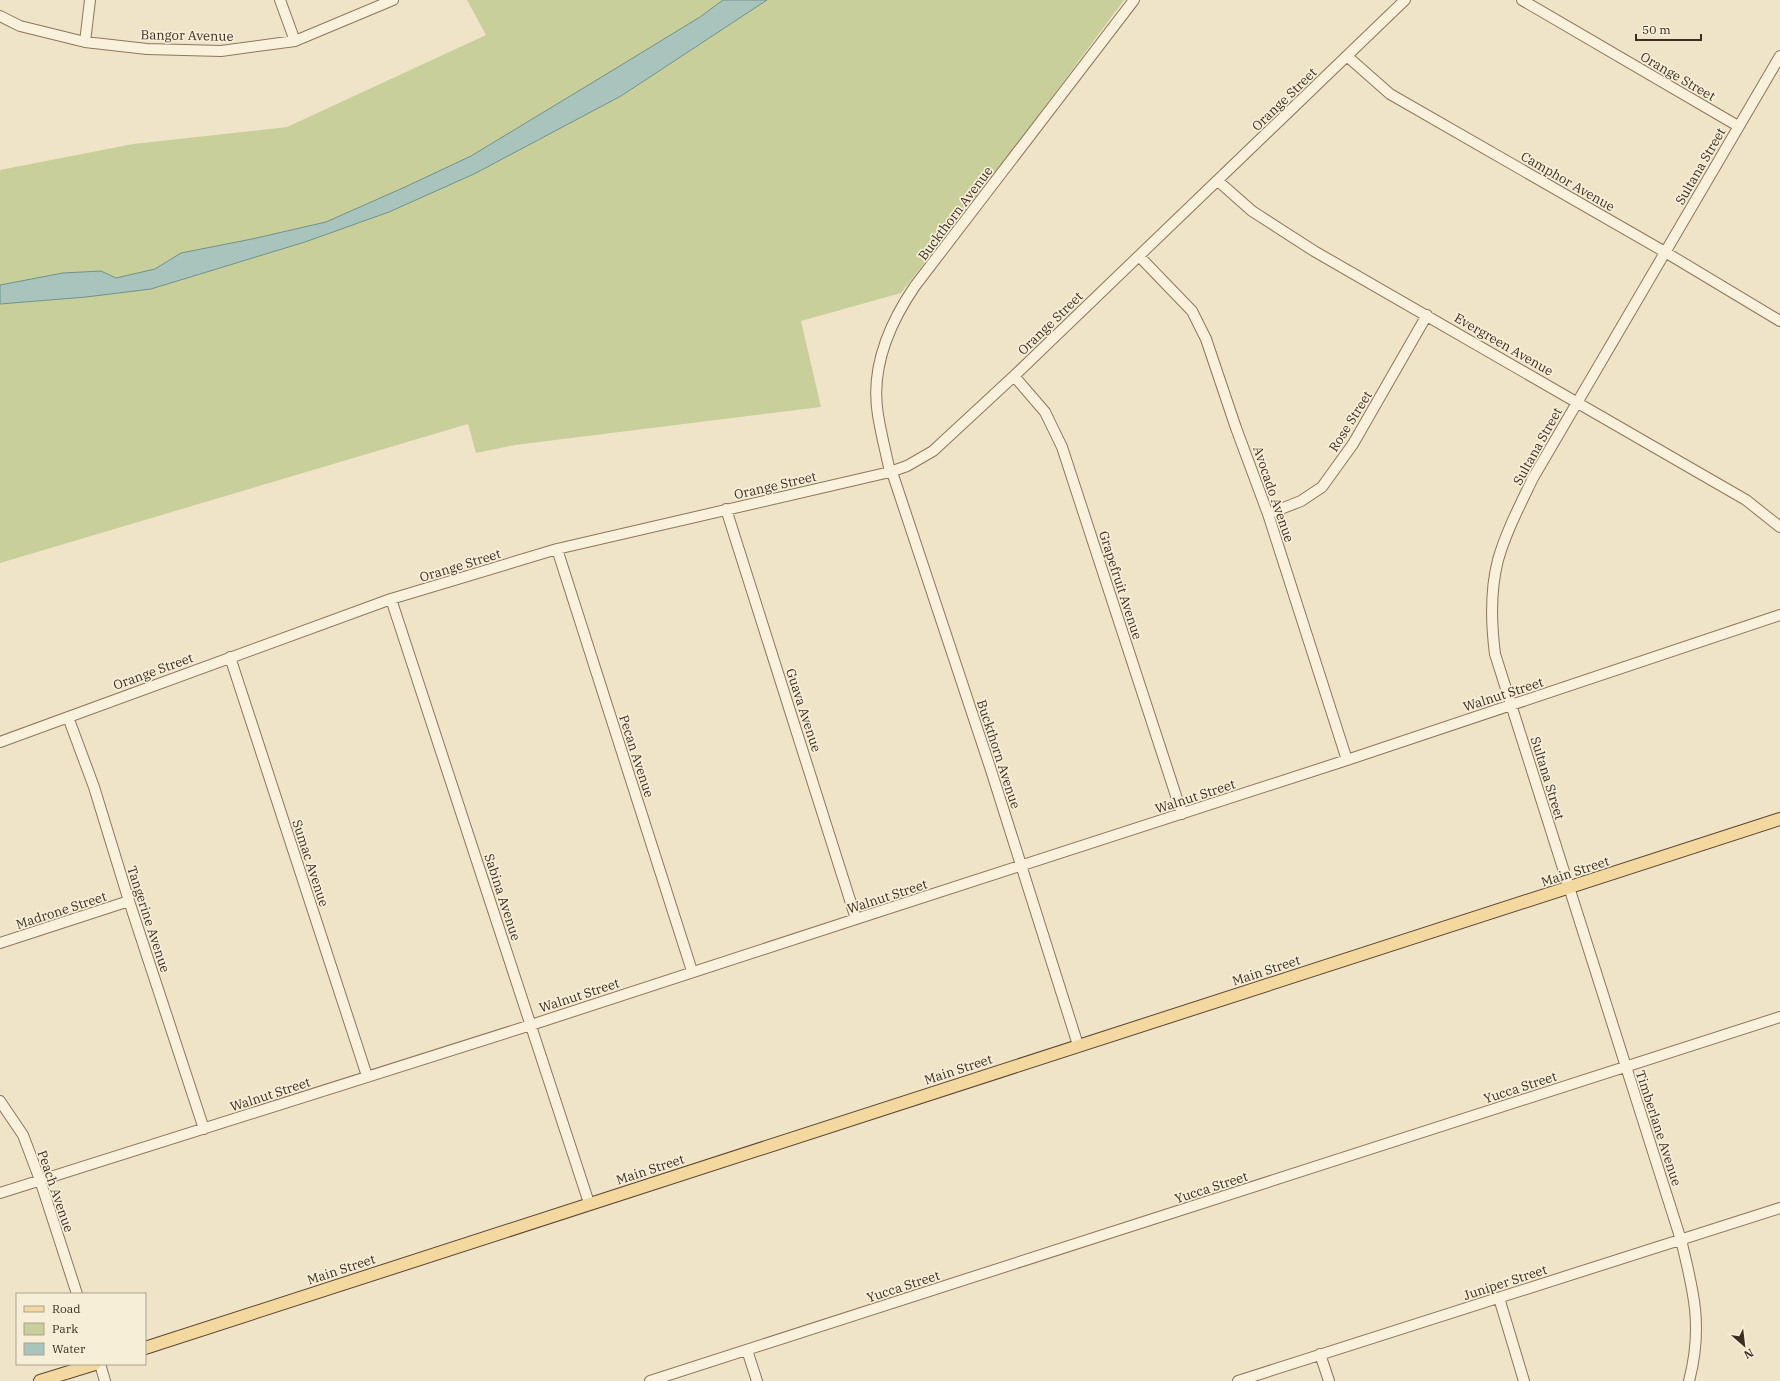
<svg xmlns="http://www.w3.org/2000/svg" width="1780" height="1381" font-family="'IBM Plex Serif',serif">
<style>
.green{fill:#c9cf9b}
.water{fill:#a9c4bc;stroke:#6f938a}
.lines{fill:none;stroke-linecap:round;stroke-linejoin:round}
.minor-casing{stroke:#8d765c;stroke-width:12}
.major-casing{stroke:#5b4430;stroke-width:14}
.minor{stroke:#faf1dc;stroke-width:10}
.major{stroke:#f3d9a0;stroke-width:12}
.labels{text-anchor:middle;stroke-width:3.5;stroke-linejoin:round;paint-order:stroke}
.street-label{font-size:13px;fill:#3d2e20;stroke:#f7eed8}
</style>
<rect width="100%" height="100%" fill="#f0e4c8"/>
<path class="green" d="M 467,0 L 1124,0 L 1017,144 L 901,293 L 801,321 L 821,407 L 515,445 L 476,453 L 468,424 L 0,563 L 0,170 L 133,144 L 287,127 L 486,35 Z"/>
<path class="water" d="M 723,0 L 767,0 L 621,96 L 474,174 L 389,212 L 305,242 L 151,289 L 86,297 L 0,304 L 0,285 L 63,273 L 101,271 L 116,278 L 155,269 L 181,253 L 252,239 L 326,222 L 405,187 L 471,156 L 600,78 L 700,17 Z"/>
<g class="lines">
<defs>
<path id="minor" d="M 280,0 L 295,41
M 1522,0 L 1738,126
M 0,16 L 20,26 L 85,42 L 147,49 L 221,51 L 295,41 L 393,0
M 85,42 L 90,0
M 1348,57 L 1390,94 L 1665,252 L 1780,321
M 1218,181 L 1252,211 L 1314,251 L 1746,500 L 1780,527
M 1139,256 L 1192,311 L 1206,339 L 1236,428 L 1268,514 L 1347,760
M 1014,376 L 1045,412 L 1062,447 L 1182,814
M 890,472 C 886,453 881,434 878,415 C 870,368 889,324 915,286 L 1134,0
M 892,472 L 990,767 L 1078,1045
M 726,509 L 856,919
M 1268,514 L 1301,501 L 1322,487 L 1353,444 L 1427,315
M 557,549 L 692,971
M 391,599 L 589,1203
M 230,657 L 367,1076
M 68,717 L 94,787 L 129,901 L 204,1129
M 0,742 L 391,599 L 557,549 L 890,472 L 907,466 L 933,451 L 1014,376 L 1405,0
M 0,943 L 129,901
M 0,1101 L 23,1135 L 40,1180 L 77,1294
M 0,1193 L 531,1025 L 856,919 L 1347,760 L 1780,615
M 1499,1298 L 1524,1381
M 747,1350 L 757,1381
M 1320,1354 L 1329,1381
M 100,1364 L 105,1381
M 650,1381 L 1780,1017
M 1238,1381 L 1780,1208
M 1689,1381 C 1703,1328 1694,1292 1681,1240 L 1495,654 C 1491,623 1490,591 1498,560 C 1506,532 1520,505 1533,478 L 1780,56"/>
<path id="major" d="M 145,1348 L 1780,819
M 40,1381 L 95,1364"/>
</defs>
<use href="#minor" class="minor-casing"/>
<use href="#major" class="major-casing"/>
<use href="#minor" class="minor"/>
<use href="#major" class="major"/>
</g>
<g class="labels">
<g class="street-label">
<text transform="translate(187 35) rotate(1)" y="5">Bangor Avenue</text>
<text transform="translate(1678 76) rotate(30)" y="5">Orange Street</text>
<text transform="translate(1284 99) rotate(-44)" y="5">Orange Street</text>
<text transform="translate(1700 166) rotate(-60)" y="5">Sultana Street</text>
<text transform="translate(1568 181) rotate(30)" y="5">Camphor Avenue</text>
<text transform="translate(955 213) rotate(-53)" y="5">Buckthorn Avenue</text>
<text transform="translate(1050 323) rotate(-44)" y="5">Orange Street</text>
<text transform="translate(1504 344) rotate(30)" y="5">Evergreen Avenue</text>
<text transform="translate(1350 421) rotate(-58)" y="5">Rose Street</text>
<text transform="translate(1537 446) rotate(-61)" y="5">Sultana Street</text>
<text transform="translate(775 485) rotate(-13)" y="5">Orange Street</text>
<text transform="translate(1274 494) rotate(71)" y="5">Avocado Avenue</text>
<text transform="translate(460 565) rotate(-17)" y="5">Orange Street</text>
<text transform="translate(1121 585) rotate(72)" y="5">Grapefruit Avenue</text>
<text transform="translate(153 671) rotate(-20)" y="5">Orange Street</text>
<text transform="translate(1503 694) rotate(-18)" y="5">Walnut Street</text>
<text transform="translate(804 710) rotate(72)" y="5">Guava Avenue</text>
<text transform="translate(999 754) rotate(72)" y="5">Buckthorn Avenue</text>
<text transform="translate(637 756) rotate(72)" y="5">Pecan Avenue</text>
<text transform="translate(1548 778) rotate(73)" y="5">Sultana Street</text>
<text transform="translate(1195 796) rotate(-18)" y="5">Walnut Street</text>
<text transform="translate(311 863) rotate(72)" y="5">Sumac Avenue</text>
<text transform="translate(1575 871) rotate(-18)" y="5">Main Street</text>
<text transform="translate(887 896) rotate(-18)" y="5">Walnut Street</text>
<text transform="translate(503 897) rotate(72)" y="5">Sabina Avenue</text>
<text transform="translate(61 910) rotate(-18)" y="5">Madrone Street</text>
<text transform="translate(149 919) rotate(72)" y="5">Tangerine Avenue</text>
<text transform="translate(1266 970) rotate(-18)" y="5">Main Street</text>
<text transform="translate(579 995) rotate(-18)" y="5">Walnut Street</text>
<text transform="translate(958 1069) rotate(-18)" y="5">Main Street</text>
<text transform="translate(1520 1087) rotate(-18)" y="5">Yucca Street</text>
<text transform="translate(270 1094) rotate(-18)" y="5">Walnut Street</text>
<text transform="translate(1659 1128) rotate(72)" y="5">Timberlane Avenue</text>
<text transform="translate(650 1169) rotate(-18)" y="5">Main Street</text>
<text transform="translate(1211 1187) rotate(-18)" y="5">Yucca Street</text>
<text transform="translate(56 1191) rotate(71)" y="5">Peach Avenue</text>
<text transform="translate(341 1269) rotate(-18)" y="5">Main Street</text>
<text transform="translate(1505 1282) rotate(-18)" y="5">Juniper Street</text>
<text transform="translate(903 1286) rotate(-18)" y="5">Yucca Street</text>
</g>
</g>
<rect x="16" y="1293" width="130" height="72" fill="#f7eed8" stroke="#ada18e"/>
<rect x="24" y="1306" width="20" height="6" fill="#f3d9a0" stroke="#ada18e"/>
<text x="52" y="1313" font-size="12" fill="#3d2e20">Road</text>
<rect x="24" y="1323" width="20" height="12" fill="#c9cf9b" stroke="#ada18e"/>
<text x="52" y="1333" font-size="12" fill="#3d2e20">Park</text>
<rect x="24" y="1343" width="20" height="12" fill="#a9c4bc" stroke="#ada18e"/>
<text x="52" y="1353" font-size="12" fill="#3d2e20">Water</text>
<g transform="translate(1744 1345) rotate(152)" stroke="#f7eed8" stroke-width="3" paint-order="stroke">
<path d="M0-3L7 15L0 10L-7 15Z" fill="#3d2e20"/>
<text y="-6" font-size="11" font-weight="bold" text-anchor="middle" fill="#3d2e20">N</text>
</g>
<path d="M1636 34v6h65v-6" fill="none" stroke="#3d2e20" stroke-width="2"/>
<text x="1642" y="34" font-size="12" fill="#3d2e20" stroke="#f7eed8" stroke-width="3" paint-order="stroke">50 m</text>
</svg>
